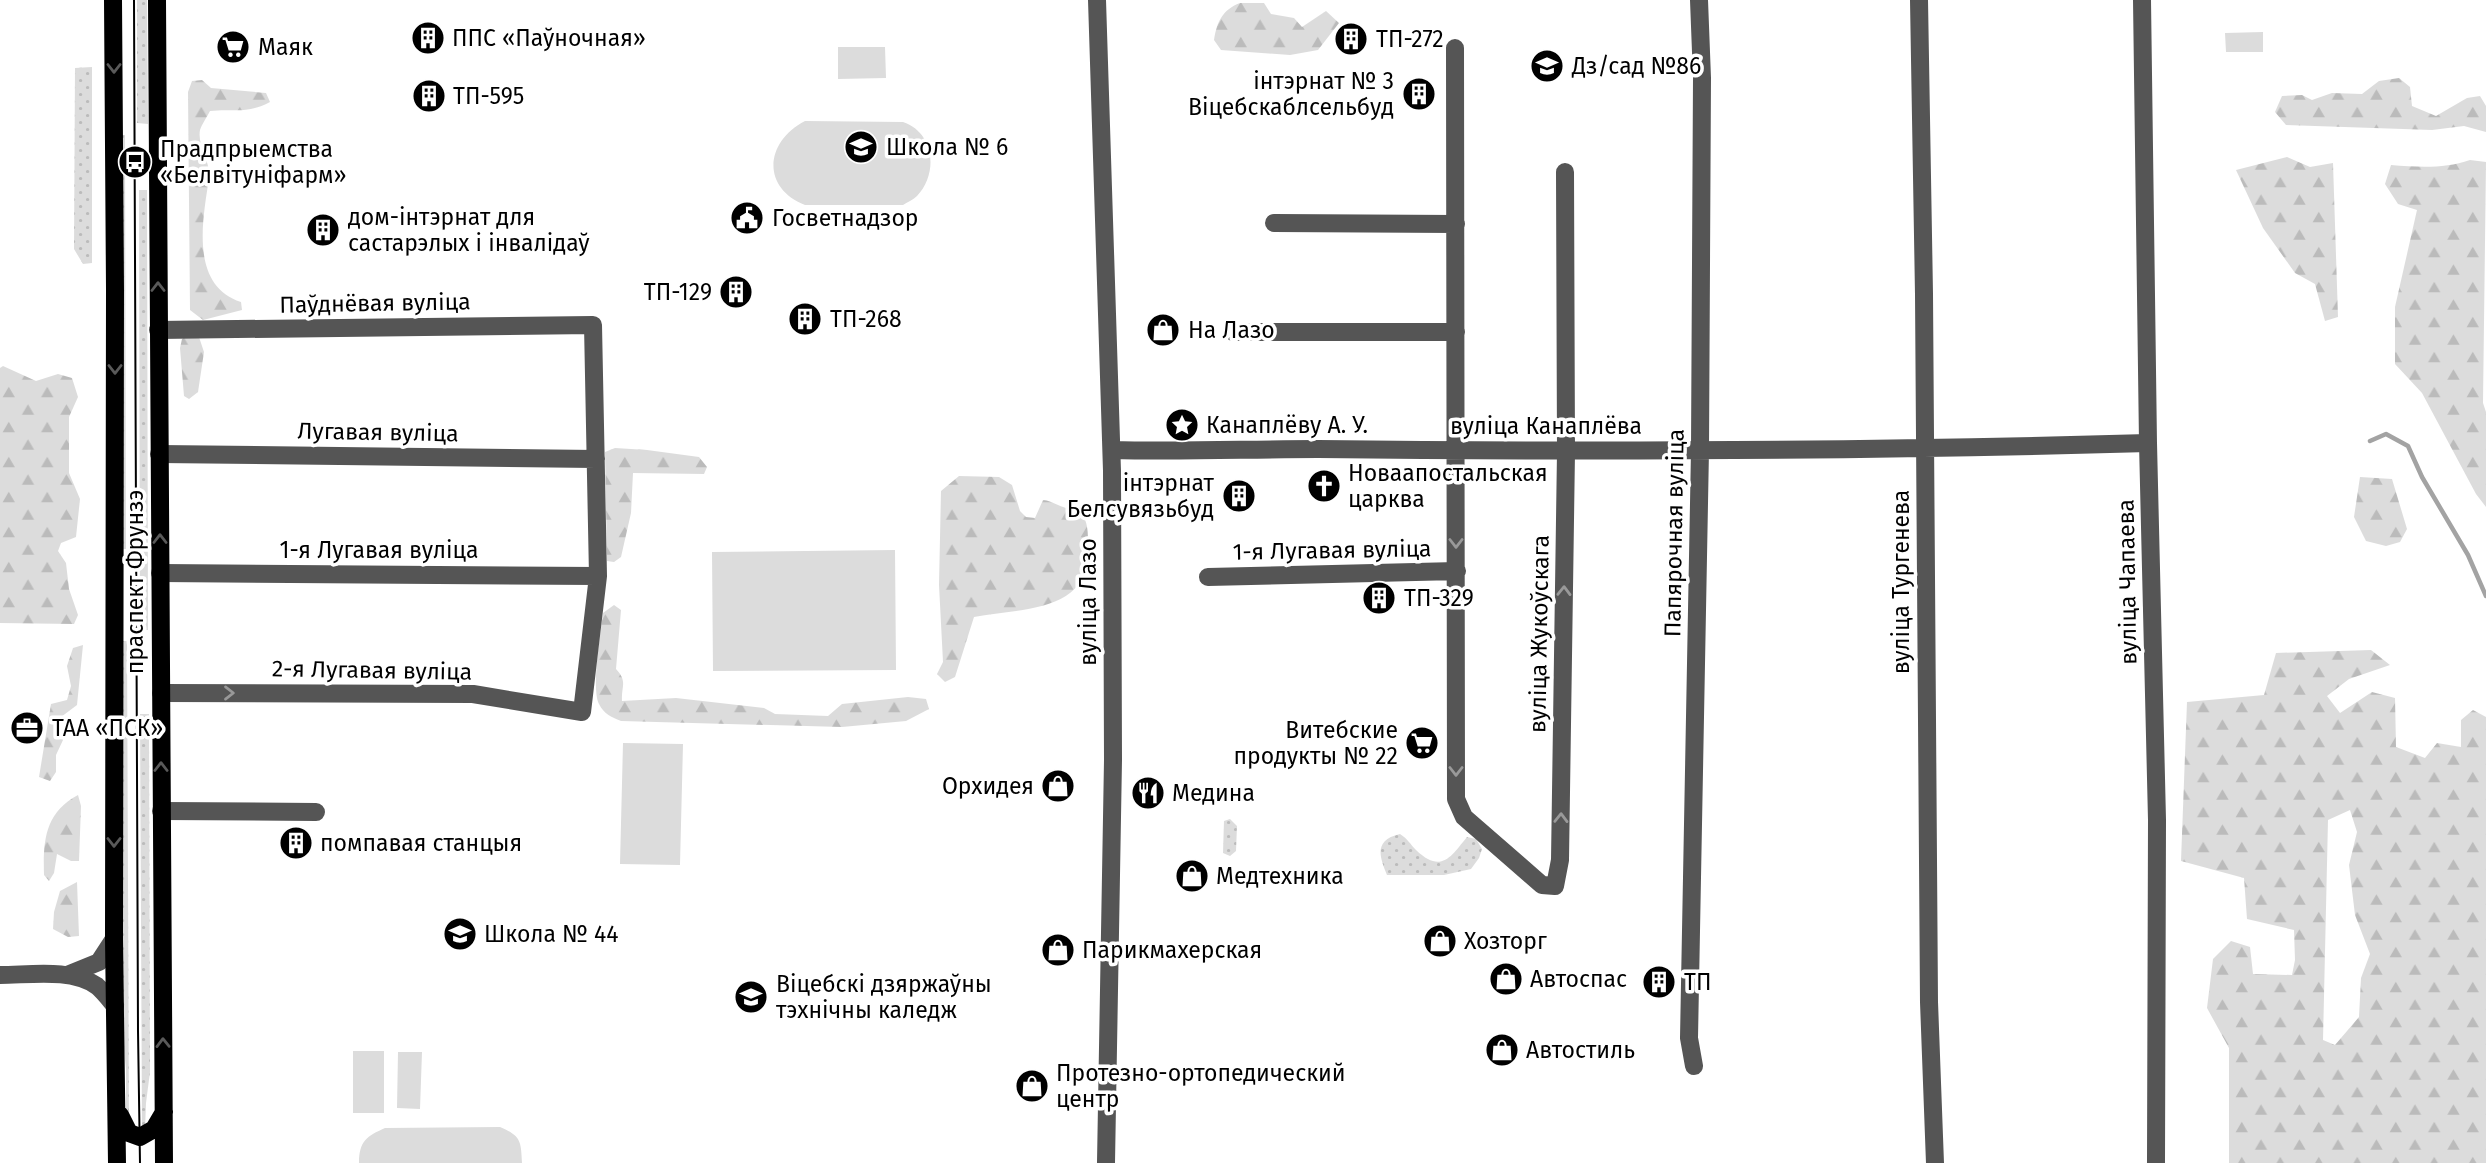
<svg xmlns="http://www.w3.org/2000/svg" width="2486" height="1163" font-family="'Fira Sans',sans-serif">
<style>
.grass{fill:url(#grass-dots)}
.forest{fill:url(#forest-firs);fill-rule:evenodd}
.pitch{fill:#dcdcdc}
.lines{fill:none;stroke-linecap:round;stroke-linejoin:round}
.stream{stroke:#a3a3a3;stroke-width:4.5}
.minor{stroke:#555;stroke-width:18}
.major{stroke:#000;stroke-width:18}
.tram{stroke:#000;stroke-width:2}
.oneway{stroke:#595959}
.oneway2{stroke:#999}
.labels{text-anchor:middle;stroke-width:7;stroke-linejoin:round;paint-order:stroke}
.poi-label{font-size:23px;fill:#000;stroke:#fff;text-anchor:start}
.street-label{font-size:23px;fill:#000;stroke:#fff}
</style>
<defs>
<pattern id="grass-dots" width="8" height="8" patternUnits="userSpaceOnUse" patternTransform="scale(1.75)"><rect width="8" height="8" fill="#dcdcdc"/><path d="M2 2h.1M6 6h.1" fill="none" stroke="#bbb" stroke-width="1.8" stroke-linecap="round"/></pattern>
<pattern id="forest-firs" width="22" height="20" patternUnits="userSpaceOnUse" patternTransform="scale(1.75)"><rect width="22" height="20" fill="#dcdcdc"/><path d="M5 1l3.5 6h-7zM16 11l3.5 6h-7z" fill="#bbb"/></pattern>
</defs>
<rect width="100%" height="100%" fill="#fff"/>
<path class="grass" d="M 137,0 L 147,0 L 148,124 L 137,123 Z
M 92,67 L 92,263 L 83,264 L 74,249 L 75,68 Z
M 119,135 L 125,135 L 126,549 L 119,549 Z
M 139,190 L 147,190 L 148,630 L 140,630 Z
M 121,641 L 127,641 L 129,1126 L 126,1120 L 126,1069 L 122,1029 Z
M 140,714 L 149,714 L 150,1072 L 146,1103 L 145,1130 L 142,1132 Z
M 1230,819 L 1237,826 L 1236,851 L 1230,856 L 1223,853 L 1224,821 Z
M 1400,834 C 1408,839 1410,844 1416,850 C 1441,874 1451,857 1467,837 L 1476,839 L 1482,849 L 1479,858 L 1471,869 L 1444,875 L 1387,875 C 1379,856 1374,840 1400,834 Z"/>
<path class="forest" d="M 1240,3 L 1264,3 L 1271,14 L 1294,18 L 1302,27 L 1326,11 L 1339,23 L 1318,50 L 1290,55 L 1221,50 L 1214,40 C 1217,22 1222,10 1240,3 Z
M 2399,78 L 2410,87 L 2412,106 L 2436,116 L 2467,98 L 2480,96 L 2486,106 L 2486,132 L 2464,126 L 2432,130 L 2286,125 L 2275,112 L 2282,96 L 2302,95 L 2312,100 L 2332,93 L 2362,94 L 2379,81 Z
M 202,80 L 211,88 L 266,93 L 270,102 C 245,115 234,108 210,111 C 207,117 202,124 200,130 C 197,146 211,161 209,178 C 203,219 189,285 241,302 L 242,310 L 203,320 L 190,310 L 188,92 L 192,81 Z
M 2287,157 L 2310,167 L 2333,163 L 2338,317 L 2325,321 L 2315,284 L 2295,273 L 2263,228 L 2236,170 Z
M 2470,160 L 2486,162 L 2483,403 L 2486,412 L 2486,507 L 2476,494 L 2422,393 L 2395,364 L 2395,307 L 2417,210 L 2398,204 L 2385,184 L 2391,165 C 2418,167 2444,169 2470,160 Z
M 188,335 L 199,337 L 204,352 L 198,392 L 189,399 L 184,396 L 180,348 L 182,339 Z
M 3,366 L 36,381 L 58,374 L 72,378 L 78,397 L 69,417 L 69,473 L 80,499 L 76,537 L 61,543 L 58,551 L 66,563 L 69,589 L 78,615 L 74,624 L 0,623 L 0,368 Z
M 615,448 L 647,450 L 699,457 L 707,467 L 704,474 L 633,473 L 631,513 L 621,557 L 614,562 L 607,561 L 605,452 Z
M 959,476 L 999,477 L 1012,485 L 1020,511 L 1026,517 L 1035,518 L 1043,500 C 1055,501 1065,512 1077,508 C 1089,519 1088,533 1088,548 C 1091,613 1021,608 974,617 L 955,677 L 945,682 L 937,674 L 943,662 L 939,585 L 941,491 Z
M 2360,477 L 2392,479 L 2407,529 L 2400,542 L 2386,546 L 2366,541 L 2354,517 Z
M 614,605 L 621,610 L 616,669 C 628,682 621,686 622,701 L 676,698 L 764,708 L 775,714 L 828,716 L 842,704 L 908,697 L 926,699 L 929,709 L 906,721 L 842,727 L 621,721 C 611,717 604,714 599,704 C 591,689 601,632 603,613 Z
M 83,645 L 77,705 L 61,717 L 63,740 L 56,755 L 56,772 L 50,781 L 39,777 L 51,704 L 67,700 L 71,686 L 67,666 L 73,648 Z
M 2371,650 L 2390,665 L 2349,679 L 2327,696 L 2340,713 L 2372,692 L 2395,698 L 2396,747 L 2425,758 L 2437,743 L 2461,747 L 2461,720 L 2473,710 L 2486,717 L 2486,1163 L 2229,1163 L 2229,1048 L 2207,1008 L 2213,959 L 2231,941 L 2250,947 L 2253,974 L 2292,975 L 2295,960 L 2294,930 L 2247,919 L 2244,878 L 2181,861 L 2187,702 L 2264,695 L 2276,653 ZM 2350,810 L 2357,832 L 2349,865 L 2355,915 L 2370,954 L 2361,978 L 2359,1017 L 2335,1045 L 2323,1040 L 2328,820 Z
M 78,795 L 81,806 L 79,861 L 71,861 L 57,854 L 54,873 L 49,881 L 44,875 C 43,840 45,813 78,795 Z
M 77,882 L 79,936 L 68,937 L 53,929 L 54,912 L 60,891 Z"/>
<path class="pitch" d="M 2263,32 L 2263,52 L 2226,52 L 2225,33 Z
M 838,47 L 885,47 L 886,78 L 838,79 Z
M 805,121 L 903,122 C 934,132 939,173 917,196 C 913,200 907,202 903,205 L 805,205 C 760,187 766,141 805,121 Z
M 895,550 L 896,670 L 713,671 L 712,552 Z
M 623,743 L 683,744 L 680,865 L 620,864 Z
M 353,1051 L 384,1051 L 384,1113 L 353,1113 Z
M 398,1052 L 422,1052 L 420,1109 L 397,1108 Z
M 500,1127 C 521,1136 521,1141 522,1163 L 359,1163 C 359,1141 367,1136 385,1128 Z"/>
<g class="lines">
<path class="stream" d="M 2370,441 L 2386,434 L 2408,446 L 2422,477 L 2468,555 L 2486,596"/>
<path class="minor" d="M 1097,0 L 1112,471 L 1113,760 L 1106,1163
M 1919,0 L 1924,294 L 1929,1002 L 1935,1163
M 2142,0 L 2148,443 L 2157,820 L 2156,1163
M 1455,48 L 1456,799 L 1464,817 L 1542,885 L 1555,886 L 1560,860 L 1566,452 L 1565,172
M 1274,223 L 1456,224
M 158,330 L 593,325 L 598,576 L 582,712 L 473,694 L 161,693
M 1233,332 L 1456,332
M 1112,450 C 1181,452 1249,449 1318,449 C 1595,452 1871,451 2148,443
M 159,454 L 596,459
M 160,573 L 598,576
M 1208,577 L 1457,571
M 161,811 L 316,812
M 0,975 C 30,975 71,968 97,986 C 104,992 110,1000 115,1006
M 67,975 L 99,962 L 114,939
M 1694,1066 L 1689,1038 L 1700,450 L 1702,78 L 1699,0"/>
<path class="major" d="M 113,0 L 115,290 L 114,939 L 117,1163
M 157,0 L 164,1163
M 120,1115 L 129,1133 L 140,1137 L 154,1129 L 164,1112"/>
<path class="tram" d="M 134,0 L 138,1031 L 140,1163"/>
</g>
<defs><path id="oneway-chevron" d="M-2-3.5L2.5 0L-2 3.5" fill="none" stroke-width="1.6" stroke-linecap="round" stroke-linejoin="round" transform="scale(1.75)"/></defs>
<g class="oneway">
<use href="#oneway-chevron" transform="translate(114 68) rotate(90)"/>
<use href="#oneway-chevron" transform="translate(158 287) rotate(-90)"/>
<use href="#oneway-chevron" transform="translate(115 369) rotate(90)"/>
<use href="#oneway-chevron" transform="translate(160 539) rotate(-90)"/>
<use href="#oneway-chevron" transform="translate(161 767) rotate(-90)"/>
<use href="#oneway-chevron" transform="translate(114 842) rotate(90)"/>
<use href="#oneway-chevron" transform="translate(163 1043) rotate(-91)"/>
</g>
<g class="oneway2">
<use href="#oneway-chevron" transform="translate(1456 543) rotate(90)"/>
<use href="#oneway-chevron" transform="translate(1564 591) rotate(-89)"/>
<use href="#oneway-chevron" transform="translate(229 693)"/>
<use href="#oneway-chevron" transform="translate(1456 771) rotate(90)"/>
<use href="#oneway-chevron" transform="translate(1561 818) rotate(-89)"/>
</g>
<defs>
<symbol id="building-disc" viewBox="-11 -11 22 22"><circle r="9.5" fill="#000" stroke="#fff"/><path d="M-4-6H4V6H1V3H-1V6H-4ZM-2.5-4.3h1.7v1.8h-1.7ZM.8-4.3h1.7v1.8H.8ZM-2.5-1h1.7V.8h-1.7ZM.8-1h1.7V.8H.8Z" fill="#fff"/></symbol>
<symbol id="supermarket-disc" viewBox="-11 -11 22 22"><circle r="9.5" fill="#000" stroke="#fff"/><path d="M-6-5.5h2.5l.6 2H6L4.5 2H-2.5L-4.4-4H-6ZM-1.5 3.2a1.3 1.3 0 1 0 .1 0ZM3 3.2a1.3 1.3 0 1 0 .1 0Z" fill="#fff"/></symbol>
<symbol id="school-disc" viewBox="-11 -11 22 22"><circle r="9.5" fill="#000" stroke="#fff"/><path d="M0-5L7-2L0 1L-7-2ZM-4 1L0 2.5L4 1V4Q0 6-4 4Z" fill="#fff"/></symbol>
<symbol id="bus-disc" viewBox="-11 -11 22 22"><circle r="9.5" fill="#000" stroke="#fff"/><path d="M-5-6H5V4H4V6H2V4H-2V6H-4V4H-5ZM-3.5-4V0h7V-4ZM-3.5 1.2v1.5H-2V1.2ZM2 1.2v1.5H3.5V1.2Z" fill="#fff"/></symbol>
<symbol id="civic-disc" viewBox="-11 -11 22 22"><circle r="9.5" fill="#000" stroke="#fff"/><path d="M-.6-6.5H3V-4.5H.6V-3L4-1V1h2V6H-6V1h2V-1L-.6-3ZM-1.2 2.5V6h2.4V2.5Z" fill="#fff"/></symbol>
<symbol id="shop-disc" viewBox="-11 -11 22 22"><circle r="9.5" fill="#000" stroke="#fff"/><path d="M-5-2.5h2.3a2.7 3.5 0 0 1 5.4 0H5L5.5 6h-11ZM-1.5-2.5h3a1.5 2.3 0 0 0-3 0Z" fill="#fff"/></symbol>
<symbol id="sight-disc" viewBox="-11 -11 22 22"><circle r="9.5" fill="#000" stroke="#fff"/><path d="M0-6L1.8-2.2L6-1.7L2.9 1.2L3.7 5.4L0 3.3L-3.7 5.4L-2.9 1.2L-6-1.7L-1.8-2.2Z" fill="#fff"/></symbol>
<symbol id="church-disc" viewBox="-11 -11 22 22"><circle r="9.5" fill="#000" stroke="#fff"/><path d="M-1.2-6h2.4v3.5h3.3v2.4h-3.3V6h-2.4V-.1h-3.3v-2.4h3.3Z" fill="#fff"/></symbol>
<symbol id="office-disc" viewBox="-11 -11 22 22"><circle r="9.5" fill="#000" stroke="#fff"/><path d="M-6-3h4V-5.5h4V-3h4V5H-6ZM-1-4.5V-3h2v-1.5ZM-6 0V1H6V0Z" fill="#fff"/></symbol>
<symbol id="restaurant-disc" viewBox="-11 -11 22 22"><circle r="9.5" fill="#000" stroke="#fff"/><path d="M-5-6h1v4h1v-4h1v4h1v-4h1v5L-1.5 .5V6h-2V.5L-5-1ZM5-6V6H3V1.5H1.5Q1.5-4 5-6Z" fill="#fff"/></symbol>
<symbol id="university-disc" viewBox="-11 -11 22 22"><circle r="9.5" fill="#000" stroke="#fff"/><path d="M0-5L7-2L0 1L-7-2ZM-4 1L0 2.5L4 1V4Q0 6-4 4Z" fill="#fff"/></symbol>
</defs>
<g fill-rule="evenodd">
<use href="#building-disc" x="409" y="19" width="38" height="38"/>
<use href="#building-disc" x="1332" y="20" width="38" height="38"/>
<use href="#supermarket-disc" x="214" y="28" width="38" height="38"/>
<use href="#school-disc" x="1528" y="47" width="38" height="38"/>
<use href="#building-disc" x="1400" y="75" width="38" height="38"/>
<use href="#building-disc" x="410" y="77" width="38" height="38"/>
<use href="#school-disc" x="842" y="128" width="38" height="38"/>
<use href="#bus-disc" x="116" y="143" width="38" height="38"/>
<use href="#civic-disc" x="728" y="199" width="38" height="38"/>
<use href="#building-disc" x="304" y="211" width="38" height="38"/>
<use href="#building-disc" x="717" y="273" width="38" height="38"/>
<use href="#building-disc" x="786" y="300" width="38" height="38"/>
<use href="#shop-disc" x="1144" y="311" width="38" height="38"/>
<use href="#sight-disc" x="1163" y="406" width="38" height="38"/>
<use href="#church-disc" x="1305" y="467" width="38" height="38"/>
<use href="#building-disc" x="1220" y="477" width="38" height="38"/>
<use href="#building-disc" x="1360" y="579" width="38" height="38"/>
<use href="#office-disc" x="8" y="709" width="38" height="38"/>
<use href="#supermarket-disc" x="1403" y="724" width="38" height="38"/>
<use href="#shop-disc" x="1039" y="767" width="38" height="38"/>
<use href="#restaurant-disc" x="1129" y="774" width="38" height="38"/>
<use href="#building-disc" x="277" y="824" width="38" height="38"/>
<use href="#shop-disc" x="1173" y="857" width="38" height="38"/>
<use href="#school-disc" x="441" y="915" width="38" height="38"/>
<use href="#shop-disc" x="1421" y="922" width="38" height="38"/>
<use href="#shop-disc" x="1039" y="931" width="38" height="38"/>
<use href="#shop-disc" x="1487" y="960" width="38" height="38"/>
<use href="#building-disc" x="1640" y="963" width="38" height="38"/>
<use href="#university-disc" x="732" y="978" width="38" height="38"/>
<use href="#shop-disc" x="1483" y="1031" width="38" height="38"/>
<use href="#shop-disc" x="1013" y="1067" width="38" height="38"/>
</g>
<g class="labels">
<g class="poi-label">
<text x="452" y="46">ППС «Паўночная»</text>
<text x="1376" y="47">ТП-272</text>
<text x="258" y="55">Маяк</text>
<text x="1572" y="74">Дз/сад №86</text>
<text x="1394" y="89" text-anchor="end">інтэрнат № 3<tspan x="1394" dy="26">Віцебскаблсельбуд</tspan></text>
<text x="453" y="104">ТП-595</text>
<text x="886" y="155">Школа № 6</text>
<text x="160" y="157">Прадпрыемства<tspan x="160" dy="26">«Белвітуніфарм»</tspan></text>
<text x="348" y="225">дом-інтэрнат для<tspan x="348" dy="26">састарэлых і інвалідаў</tspan></text>
<text x="772" y="226">Госветнадзор</text>
<text x="712" y="300" text-anchor="end">ТП-129</text>
<text x="830" y="327">ТП-268</text>
<text x="1188" y="338">На Лазо</text>
<text x="1206" y="433">Канаплёву А. У.</text>
<text x="1348" y="481">Новаапостальская<tspan x="1348" dy="26">царква</tspan></text>
<text x="1214" y="491" text-anchor="end">інтэрнат<tspan x="1214" dy="26">Белсувязьбуд</tspan></text>
<text x="1404" y="606">ТП-329</text>
<text x="52" y="736">ТАА «ПСК»</text>
<text x="1398" y="738" text-anchor="end">Витебские<tspan x="1398" dy="26">продукты № 22</tspan></text>
<text x="1034" y="794" text-anchor="end">Орхидея</text>
<text x="1172" y="801">Медина</text>
<text x="320" y="851">помпавая станцыя</text>
<text x="1216" y="884">Медтехника</text>
<text x="484" y="942">Школа № 44</text>
<text x="1464" y="949">Хозторг</text>
<text x="1082" y="958">Парикмахерская</text>
<text x="1530" y="987">Автоспас</text>
<text x="1684" y="990">ТП</text>
<text x="776" y="992">Віцебскі дзяржаўны<tspan x="776" dy="26">тэхнічны каледж</tspan></text>
<text x="1526" y="1058">Автостиль</text>
<text x="1056" y="1081">Протезно-ортопедический<tspan x="1056" dy="26">центр</tspan></text>
</g>
<g class="street-label">
<text transform="translate(375 303) rotate(-1)" y="8">Паўднёвая вуліца</text>
<text x="1546" y="434">вуліца Канаплёва</text>
<text transform="translate(378 432) rotate(1)" y="8">Лугавая вуліца</text>
<text transform="translate(1674 533) rotate(-89)" y="8">Папярочная вуліца</text>
<text x="379" y="558">1-я Лугавая вуліца</text>
<text transform="translate(1332 550) rotate(-1)" y="8">1-я Лугавая вуліца</text>
<text transform="translate(135 582) rotate(-90)" y="8">праспект Фрунзэ</text>
<text transform="translate(1901 582) rotate(-90)" y="8">вуліца Тургенева</text>
<text transform="translate(2127 582) rotate(-91)" y="8">вуліца Чапаева</text>
<text transform="translate(1088 602) rotate(-90)" y="8">вуліца Лазо</text>
<text transform="translate(1539 634) rotate(-89)" y="8">вуліца Жукоўскага</text>
<text transform="translate(372 670) rotate(1)" y="8">2-я Лугавая вуліца</text>
</g>
</g>
</svg>
